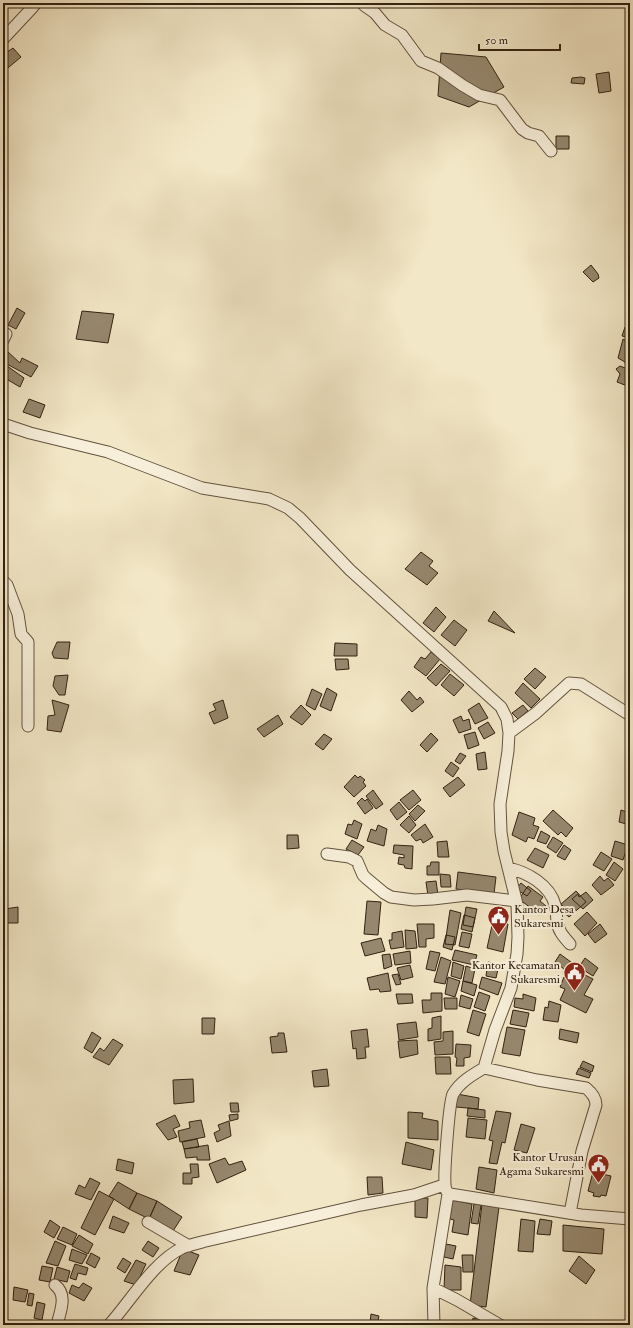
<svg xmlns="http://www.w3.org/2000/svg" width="633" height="1328" font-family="'IM FELL Double Pica',serif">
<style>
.building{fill:#96886f;stroke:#332111}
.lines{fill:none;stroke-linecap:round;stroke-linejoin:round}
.minor-casing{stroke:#63523e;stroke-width:13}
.minor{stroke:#f7efda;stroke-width:11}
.labels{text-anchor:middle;stroke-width:4;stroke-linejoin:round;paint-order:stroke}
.poi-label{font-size:12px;fill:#332111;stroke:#f7efda;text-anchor:end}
</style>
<rect width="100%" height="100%" fill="#f2e7c6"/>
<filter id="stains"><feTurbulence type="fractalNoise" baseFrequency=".005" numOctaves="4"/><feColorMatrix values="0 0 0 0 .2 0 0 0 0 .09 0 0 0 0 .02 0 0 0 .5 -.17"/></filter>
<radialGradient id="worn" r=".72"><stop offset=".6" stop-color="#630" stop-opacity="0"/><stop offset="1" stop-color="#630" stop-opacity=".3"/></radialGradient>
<path class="building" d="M 13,48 L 21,57 L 3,72 L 3,55 Z
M 441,53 L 486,57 L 504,87 L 469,107 L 438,96 Z
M 609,72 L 611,91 L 599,93 L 596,74 Z
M 581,77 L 585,78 L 584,84 L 571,83 L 572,78 Z
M 556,136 L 569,136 L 569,149 L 556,149 Z
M 591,265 L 598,274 L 599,278 L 593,282 L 583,272 Z
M 17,308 L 25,313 L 16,329 L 8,325 Z
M 82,311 L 114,314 L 108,343 L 76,339 Z
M 625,327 L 630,328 L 630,338 L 622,336 Z
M 623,339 L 630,343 L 630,367 L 626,367 L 625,362 L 618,358 Z
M 7,351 L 20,363 L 22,358 L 38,366 L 31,377 L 3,362 L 3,357 Z
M 3,363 L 24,378 L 20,387 L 3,377 Z
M 620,366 L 630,370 L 630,387 L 617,382 L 620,374 L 616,369 Z
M 29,399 L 45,405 L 40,418 L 23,412 Z
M 421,552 L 433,561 L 429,566 L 438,573 L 427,585 L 405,569 Z
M 436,607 L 446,617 L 434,632 L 423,623 Z
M 494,611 L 515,633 L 488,621 Z
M 454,620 L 467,630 L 455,646 L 441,635 Z
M 57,642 L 70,642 L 68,659 L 54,658 L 52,653 Z
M 335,643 L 357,644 L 357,656 L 334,656 Z
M 431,652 L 440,659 L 426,676 L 414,667 L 421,657 L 425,659 Z
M 335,659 L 348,659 L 349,669 L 336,670 Z
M 441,664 L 450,671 L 436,686 L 427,678 Z
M 535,668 L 546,677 L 535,689 L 524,679 Z
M 450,674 L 464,685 L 454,696 L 441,685 Z
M 68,675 L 65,695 L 59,695 L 53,686 L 55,676 Z
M 523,683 L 540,699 L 531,708 L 515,693 Z
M 327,688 L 337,694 L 331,711 L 320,706 Z
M 312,689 L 322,694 L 315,710 L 306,705 Z
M 409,691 L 417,700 L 420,697 L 424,702 L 412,712 L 401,700 Z
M 52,700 L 69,705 L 61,732 L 47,730 L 48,716 L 55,715 Z
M 223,700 L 228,718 L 214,724 L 209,713 L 216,710 L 213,704 Z
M 479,703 L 488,718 L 475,724 L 468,710 Z
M 301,705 L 311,715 L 302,725 L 290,717 Z
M 523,705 L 528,711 L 518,719 L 512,713 Z
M 278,715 L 283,724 L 264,737 L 257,729 Z
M 461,716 L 463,721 L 469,719 L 471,729 L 459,733 L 453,720 Z
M 488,722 L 495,733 L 484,739 L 478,728 Z
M 475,732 L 479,745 L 468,749 L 464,735 Z
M 431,733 L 438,740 L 427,752 L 420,745 Z
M 324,734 L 332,739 L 323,750 L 315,744 Z
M 485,752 L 487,769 L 478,770 L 476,754 Z
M 460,753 L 466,756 L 460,764 L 455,761 Z
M 451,762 L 459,768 L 453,777 L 445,771 Z
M 355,775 L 358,778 L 360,776 L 365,780 L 363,782 L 366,786 L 354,797 L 344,787 Z
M 458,777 L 465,785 L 450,797 L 443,788 Z
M 373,790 L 383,804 L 376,809 L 366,796 Z
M 413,790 L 421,800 L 409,810 L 400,800 Z
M 362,798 L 365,801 L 367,799 L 373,808 L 365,814 L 357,803 Z
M 399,802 L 407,812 L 397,820 L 390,810 Z
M 418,805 L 425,811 L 415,821 L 409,814 Z
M 553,810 L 573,828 L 566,837 L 561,832 L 558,835 L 543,821 Z
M 621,810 L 630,813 L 630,825 L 619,822 Z
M 519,812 L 535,818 L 533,825 L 539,827 L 534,839 L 528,837 L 526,842 L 512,835 Z
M 409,816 L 416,825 L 409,833 L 400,825 Z
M 354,820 L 362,824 L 357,839 L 345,834 L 348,824 L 352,825 Z
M 425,824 L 433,837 L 423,843 L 421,839 L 416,841 L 411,835 Z
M 378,825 L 387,829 L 384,846 L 367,841 L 371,829 L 376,831 Z
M 541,831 L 550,836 L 546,844 L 537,841 Z
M 287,835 L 298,835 L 299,848 L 287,849 Z
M 553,837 L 563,843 L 556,853 L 547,847 Z
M 352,840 L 364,847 L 358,855 L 346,849 Z
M 447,841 L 449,857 L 438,857 L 437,842 Z
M 615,841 L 628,845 L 623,860 L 611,856 Z
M 394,845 L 413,846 L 412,869 L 405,868 L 404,865 L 398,864 L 399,857 L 404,858 L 404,855 L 393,853 Z
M 564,845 L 571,850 L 565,860 L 557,856 Z
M 535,848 L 549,855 L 543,868 L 527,860 Z
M 601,852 L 612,859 L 604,871 L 593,865 Z
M 431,862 L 439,862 L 439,875 L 427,875 L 427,866 L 430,866 Z
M 614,862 L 623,869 L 615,881 L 606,875 Z
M 458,872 L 496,877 L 494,894 L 456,889 Z
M 440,874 L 450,875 L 451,887 L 441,887 Z
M 600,876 L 604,881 L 608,878 L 614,885 L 601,895 L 592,885 Z
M 436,881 L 438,895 L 428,896 L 426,882 Z
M 521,883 L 531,891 L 527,896 L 516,889 Z
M 528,886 L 543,897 L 540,901 L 546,906 L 540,915 L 519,899 Z
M 576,891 L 586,902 L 569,917 L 562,911 L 565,908 L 561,904 Z
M 586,892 L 593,900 L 583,909 L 572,899 L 578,894 L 579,897 Z
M 367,901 L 381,902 L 378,935 L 364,934 Z
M 18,907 L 18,923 L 6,923 L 5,909 Z
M 466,907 L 477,909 L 473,927 L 463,925 Z
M 450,910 L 461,913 L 455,945 L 445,944 Z
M 587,912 L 597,923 L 585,936 L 574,924 Z
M 464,915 L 475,918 L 472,932 L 461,929 Z
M 493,921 L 508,924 L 503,952 L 487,948 Z
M 417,924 L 434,924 L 434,938 L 426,939 L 426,947 L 419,947 Z
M 600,924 L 607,934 L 595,943 L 588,934 Z
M 405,930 L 415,931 L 417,948 L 406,949 Z
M 402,931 L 404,947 L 391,949 L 389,940 L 392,940 L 392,933 Z
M 462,932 L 472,934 L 469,948 L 459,946 Z
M 446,935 L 455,937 L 452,950 L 443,947 Z
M 381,938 L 385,951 L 365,956 L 361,943 Z
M 455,950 L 477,955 L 474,965 L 452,960 Z
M 410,951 L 411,963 L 395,965 L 393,954 Z
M 430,951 L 440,953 L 435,971 L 426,969 Z
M 390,954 L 392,966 L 384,969 L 382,955 Z
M 560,954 L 575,965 L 569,973 L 555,962 Z
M 441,957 L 451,961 L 445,984 L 434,982 Z
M 585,958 L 598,968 L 593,976 L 579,967 Z
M 453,962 L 464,966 L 461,979 L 451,976 Z
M 488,962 L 499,965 L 496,978 L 486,976 Z
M 410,965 L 413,977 L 401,980 L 397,968 Z
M 466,966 L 475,969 L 472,983 L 463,981 Z
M 575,970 L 593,979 L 584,995 L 593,999 L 586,1013 L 560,1000 L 565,989 L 560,987 L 564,977 L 570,980 Z
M 388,973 L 391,991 L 380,992 L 379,989 L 370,990 L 367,978 Z
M 398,974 L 401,984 L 396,985 L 392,975 Z
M 448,977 L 460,981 L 455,997 L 445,994 Z
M 482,977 L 502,983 L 498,995 L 479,988 Z
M 463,981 L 477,985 L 474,996 L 461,991 Z
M 479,992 L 490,996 L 485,1011 L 474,1007 Z
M 431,993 L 442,993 L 442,1011 L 423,1013 L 422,1000 L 431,1000 Z
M 396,994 L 412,994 L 413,1003 L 398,1004 Z
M 523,994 L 536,998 L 534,1011 L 514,1007 L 515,998 L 523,999 Z
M 461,995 L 473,999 L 470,1009 L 459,1006 Z
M 444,998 L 457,998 L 457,1009 L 445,1009 Z
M 549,1001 L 561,1005 L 558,1022 L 543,1020 L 545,1007 L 548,1008 Z
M 473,1010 L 486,1014 L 479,1036 L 467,1032 Z
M 513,1010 L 529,1013 L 526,1027 L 510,1024 Z
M 441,1016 L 441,1039 L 428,1041 L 428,1029 L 432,1028 L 432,1018 Z
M 202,1018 L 215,1018 L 214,1034 L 202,1034 Z
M 416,1022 L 418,1037 L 399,1040 L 397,1024 Z
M 507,1027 L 525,1030 L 520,1056 L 502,1053 Z
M 367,1029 L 369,1047 L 365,1047 L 366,1058 L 357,1059 L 356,1048 L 353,1049 L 351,1031 Z
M 560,1029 L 579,1033 L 577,1043 L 559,1039 Z
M 453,1031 L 453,1054 L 435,1055 L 434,1042 L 443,1041 L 443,1032 Z
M 92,1032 L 101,1038 L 92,1053 L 84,1048 Z
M 278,1033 L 284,1033 L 287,1052 L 272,1053 L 270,1037 L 278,1036 Z
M 113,1039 L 123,1045 L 109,1065 L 93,1057 L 100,1048 L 104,1051 Z
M 417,1040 L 418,1054 L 400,1058 L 398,1041 Z
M 456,1044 L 471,1045 L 470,1057 L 464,1058 L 464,1066 L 456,1066 L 457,1058 L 455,1057 Z
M 435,1057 L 450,1057 L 451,1074 L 436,1074 Z
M 583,1061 L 594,1066 L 592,1072 L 580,1067 Z
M 579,1068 L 591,1073 L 589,1078 L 576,1074 Z
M 327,1069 L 329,1086 L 314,1087 L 312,1071 Z
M 193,1079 L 194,1102 L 174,1104 L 173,1080 Z
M 457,1094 L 479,1098 L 478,1109 L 456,1107 Z
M 230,1103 L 238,1103 L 239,1112 L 231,1112 Z
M 468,1108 L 485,1110 L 485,1118 L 467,1116 Z
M 496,1111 L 511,1113 L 505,1143 L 502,1142 L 497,1164 L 489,1163 L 493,1141 L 489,1140 Z
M 408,1112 L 423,1113 L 422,1118 L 438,1121 L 438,1140 L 408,1138 Z
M 238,1114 L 238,1119 L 230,1121 L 229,1115 Z
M 175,1115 L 180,1126 L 173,1129 L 177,1137 L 168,1140 L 156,1124 Z
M 468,1118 L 487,1120 L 485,1139 L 466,1137 Z
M 201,1120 L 205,1137 L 180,1142 L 178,1131 L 190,1128 L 189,1122 Z
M 229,1121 L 231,1136 L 217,1142 L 214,1133 L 220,1130 L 218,1125 Z
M 521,1124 L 535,1128 L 527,1153 L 514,1150 Z
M 197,1139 L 199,1147 L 184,1149 L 182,1142 Z
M 406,1142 L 434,1150 L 431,1170 L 402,1164 Z
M 208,1145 L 210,1160 L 197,1160 L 197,1157 L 186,1158 L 184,1149 Z
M 225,1158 L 229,1165 L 242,1161 L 246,1170 L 217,1183 L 209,1164 Z
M 118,1159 L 134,1163 L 132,1174 L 116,1170 Z
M 190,1164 L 198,1164 L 199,1177 L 192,1178 L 192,1184 L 183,1184 L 183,1173 L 191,1173 Z
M 479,1167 L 497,1170 L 494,1193 L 476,1189 Z
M 593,1172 L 611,1176 L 606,1196 L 601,1195 L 600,1197 L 593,1196 L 594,1193 L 588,1191 Z
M 367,1177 L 382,1177 L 383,1193 L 368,1195 Z
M 90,1178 L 100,1183 L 91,1200 L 75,1194 L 79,1185 L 85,1188 Z
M 118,1182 L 137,1193 L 129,1209 L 109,1196 Z
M 99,1191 L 114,1199 L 95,1235 L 81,1228 Z
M 137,1193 L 157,1201 L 149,1219 L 129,1209 Z
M 415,1198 L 428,1198 L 427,1218 L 415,1217 Z
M 452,1200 L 472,1204 L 468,1235 L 452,1232 L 454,1220 L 450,1219 Z
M 157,1201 L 182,1217 L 173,1231 L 149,1219 Z
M 474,1204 L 481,1205 L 478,1224 L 471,1223 Z
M 482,1204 L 499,1207 L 486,1307 L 470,1305 Z
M 113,1216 L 129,1223 L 124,1233 L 109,1228 Z
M 521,1219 L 535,1221 L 533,1252 L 518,1251 Z
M 540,1219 L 552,1221 L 550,1235 L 537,1234 Z
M 50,1220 L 60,1227 L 54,1238 L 44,1232 Z
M 563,1225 L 604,1229 L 602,1254 L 563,1251 Z
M 63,1227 L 77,1234 L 72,1245 L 57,1239 Z
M 79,1235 L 93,1244 L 88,1254 L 72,1246 Z
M 55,1241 L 66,1246 L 58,1266 L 46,1263 Z
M 148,1241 L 159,1248 L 153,1257 L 142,1250 Z
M 446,1244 L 456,1246 L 453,1259 L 444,1257 Z
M 72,1249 L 87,1255 L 82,1264 L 69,1260 Z
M 183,1249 L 199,1255 L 190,1275 L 174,1271 Z
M 91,1253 L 100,1258 L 95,1268 L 86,1263 Z
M 462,1255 L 473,1255 L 473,1272 L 463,1272 Z
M 579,1256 L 595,1270 L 586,1284 L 569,1271 Z
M 123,1258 L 131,1263 L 125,1273 L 117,1268 Z
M 136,1260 L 146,1264 L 136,1285 L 124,1281 Z
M 75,1264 L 88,1268 L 86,1275 L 78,1273 L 76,1280 L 70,1278 Z
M 445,1265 L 461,1267 L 461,1290 L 444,1290 Z
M 42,1266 L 53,1268 L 50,1282 L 39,1280 Z
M 57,1267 L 70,1271 L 67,1282 L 54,1279 Z
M 83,1283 L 92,1288 L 84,1301 L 69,1293 L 72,1285 L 79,1288 Z
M 14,1287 L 28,1290 L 25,1302 L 13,1300 Z
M 29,1293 L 34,1294 L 32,1306 L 27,1305 Z
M 37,1302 L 45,1304 L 42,1320 L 34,1318 Z
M 371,1314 L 379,1316 L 377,1325 L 370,1323 Z
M 473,1318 L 485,1320 L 484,1325 L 472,1325 Z
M 380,1320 L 400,1323 L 400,1325 L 380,1325 Z"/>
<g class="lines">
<defs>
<path id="minor" d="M 362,3 L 365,6 L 375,13 L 385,25 L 402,35 L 421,61 L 438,68 L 462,85 L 479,95 L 500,100 L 522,129 L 528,133 L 539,136 L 551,151
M 3,39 L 31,9 L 36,3
M 3,340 L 6,334
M 3,424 L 30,433 L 108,452 L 202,488 L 269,499 L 288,508 L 300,518 L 350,570 L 501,707 L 507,719 L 509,733 L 508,751 L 500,804 L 501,832 L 504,851 L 517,904 L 518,937 L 517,954 L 511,988 L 495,1030 L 484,1068 C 472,1075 460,1082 453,1094 C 449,1102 444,1172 445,1184 C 445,1188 446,1192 450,1194 L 581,1215 L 630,1219
M 3,581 L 7,585 L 18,614 L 21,634 L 28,642 L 28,726
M 509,733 L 536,713 L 569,683 L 581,684 L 630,715
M 327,854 L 349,857 L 357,861 L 363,875 L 366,878 L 384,893 L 391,897 L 414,900 L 433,899 L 467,895 L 516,901
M 508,868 C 527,872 550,885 555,905 C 557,910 556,915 557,921 C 558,931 564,937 570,944
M 484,1068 L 537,1080 L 586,1088 C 591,1092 596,1098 596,1105 L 582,1151 L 570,1213
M 148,1222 L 189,1246
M 55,1285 C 68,1295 60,1312 57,1325
M 433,1288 L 457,1300 L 500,1325
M 109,1325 C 130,1302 153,1262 182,1248 C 189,1245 198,1243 206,1241 L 361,1205 L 414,1195 L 444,1185
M 434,1325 L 433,1288 L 448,1194"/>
</defs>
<use href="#minor" class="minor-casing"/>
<use href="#minor" class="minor"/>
</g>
<defs>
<symbol id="civic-pin" viewBox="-11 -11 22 30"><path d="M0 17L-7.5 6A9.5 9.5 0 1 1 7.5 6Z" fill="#8f2418" stroke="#f7efda"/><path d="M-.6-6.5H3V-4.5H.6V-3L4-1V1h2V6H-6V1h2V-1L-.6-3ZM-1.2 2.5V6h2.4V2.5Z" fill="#fff"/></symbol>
</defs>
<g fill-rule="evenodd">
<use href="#civic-pin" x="486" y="904" width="25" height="34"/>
<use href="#civic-pin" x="562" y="960" width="25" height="34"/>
<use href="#civic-pin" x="586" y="1152" width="25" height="34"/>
</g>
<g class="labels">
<g class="poi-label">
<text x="514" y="913" text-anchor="start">Kantor Desa<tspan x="514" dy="14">Sukaresmi</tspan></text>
<text x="560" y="969">Kantor Kecamatan<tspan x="560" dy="14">Sukaresmi</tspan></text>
<text x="584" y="1161">Kantor Urusan<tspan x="584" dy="14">Agama Sukaresmi</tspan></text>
</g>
</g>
<rect width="633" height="1328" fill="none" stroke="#f2e7c6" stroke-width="16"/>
<rect x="4" y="4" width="625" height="1320" fill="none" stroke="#332111" stroke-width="2"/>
<rect x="8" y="8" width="617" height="1312" fill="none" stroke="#332111"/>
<path d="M479 44v6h81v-6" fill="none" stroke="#332111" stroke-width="2"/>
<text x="485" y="44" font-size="12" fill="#332111" stroke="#f7efda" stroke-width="3" paint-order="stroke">50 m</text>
<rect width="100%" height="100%" filter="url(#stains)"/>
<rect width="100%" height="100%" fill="url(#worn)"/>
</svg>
